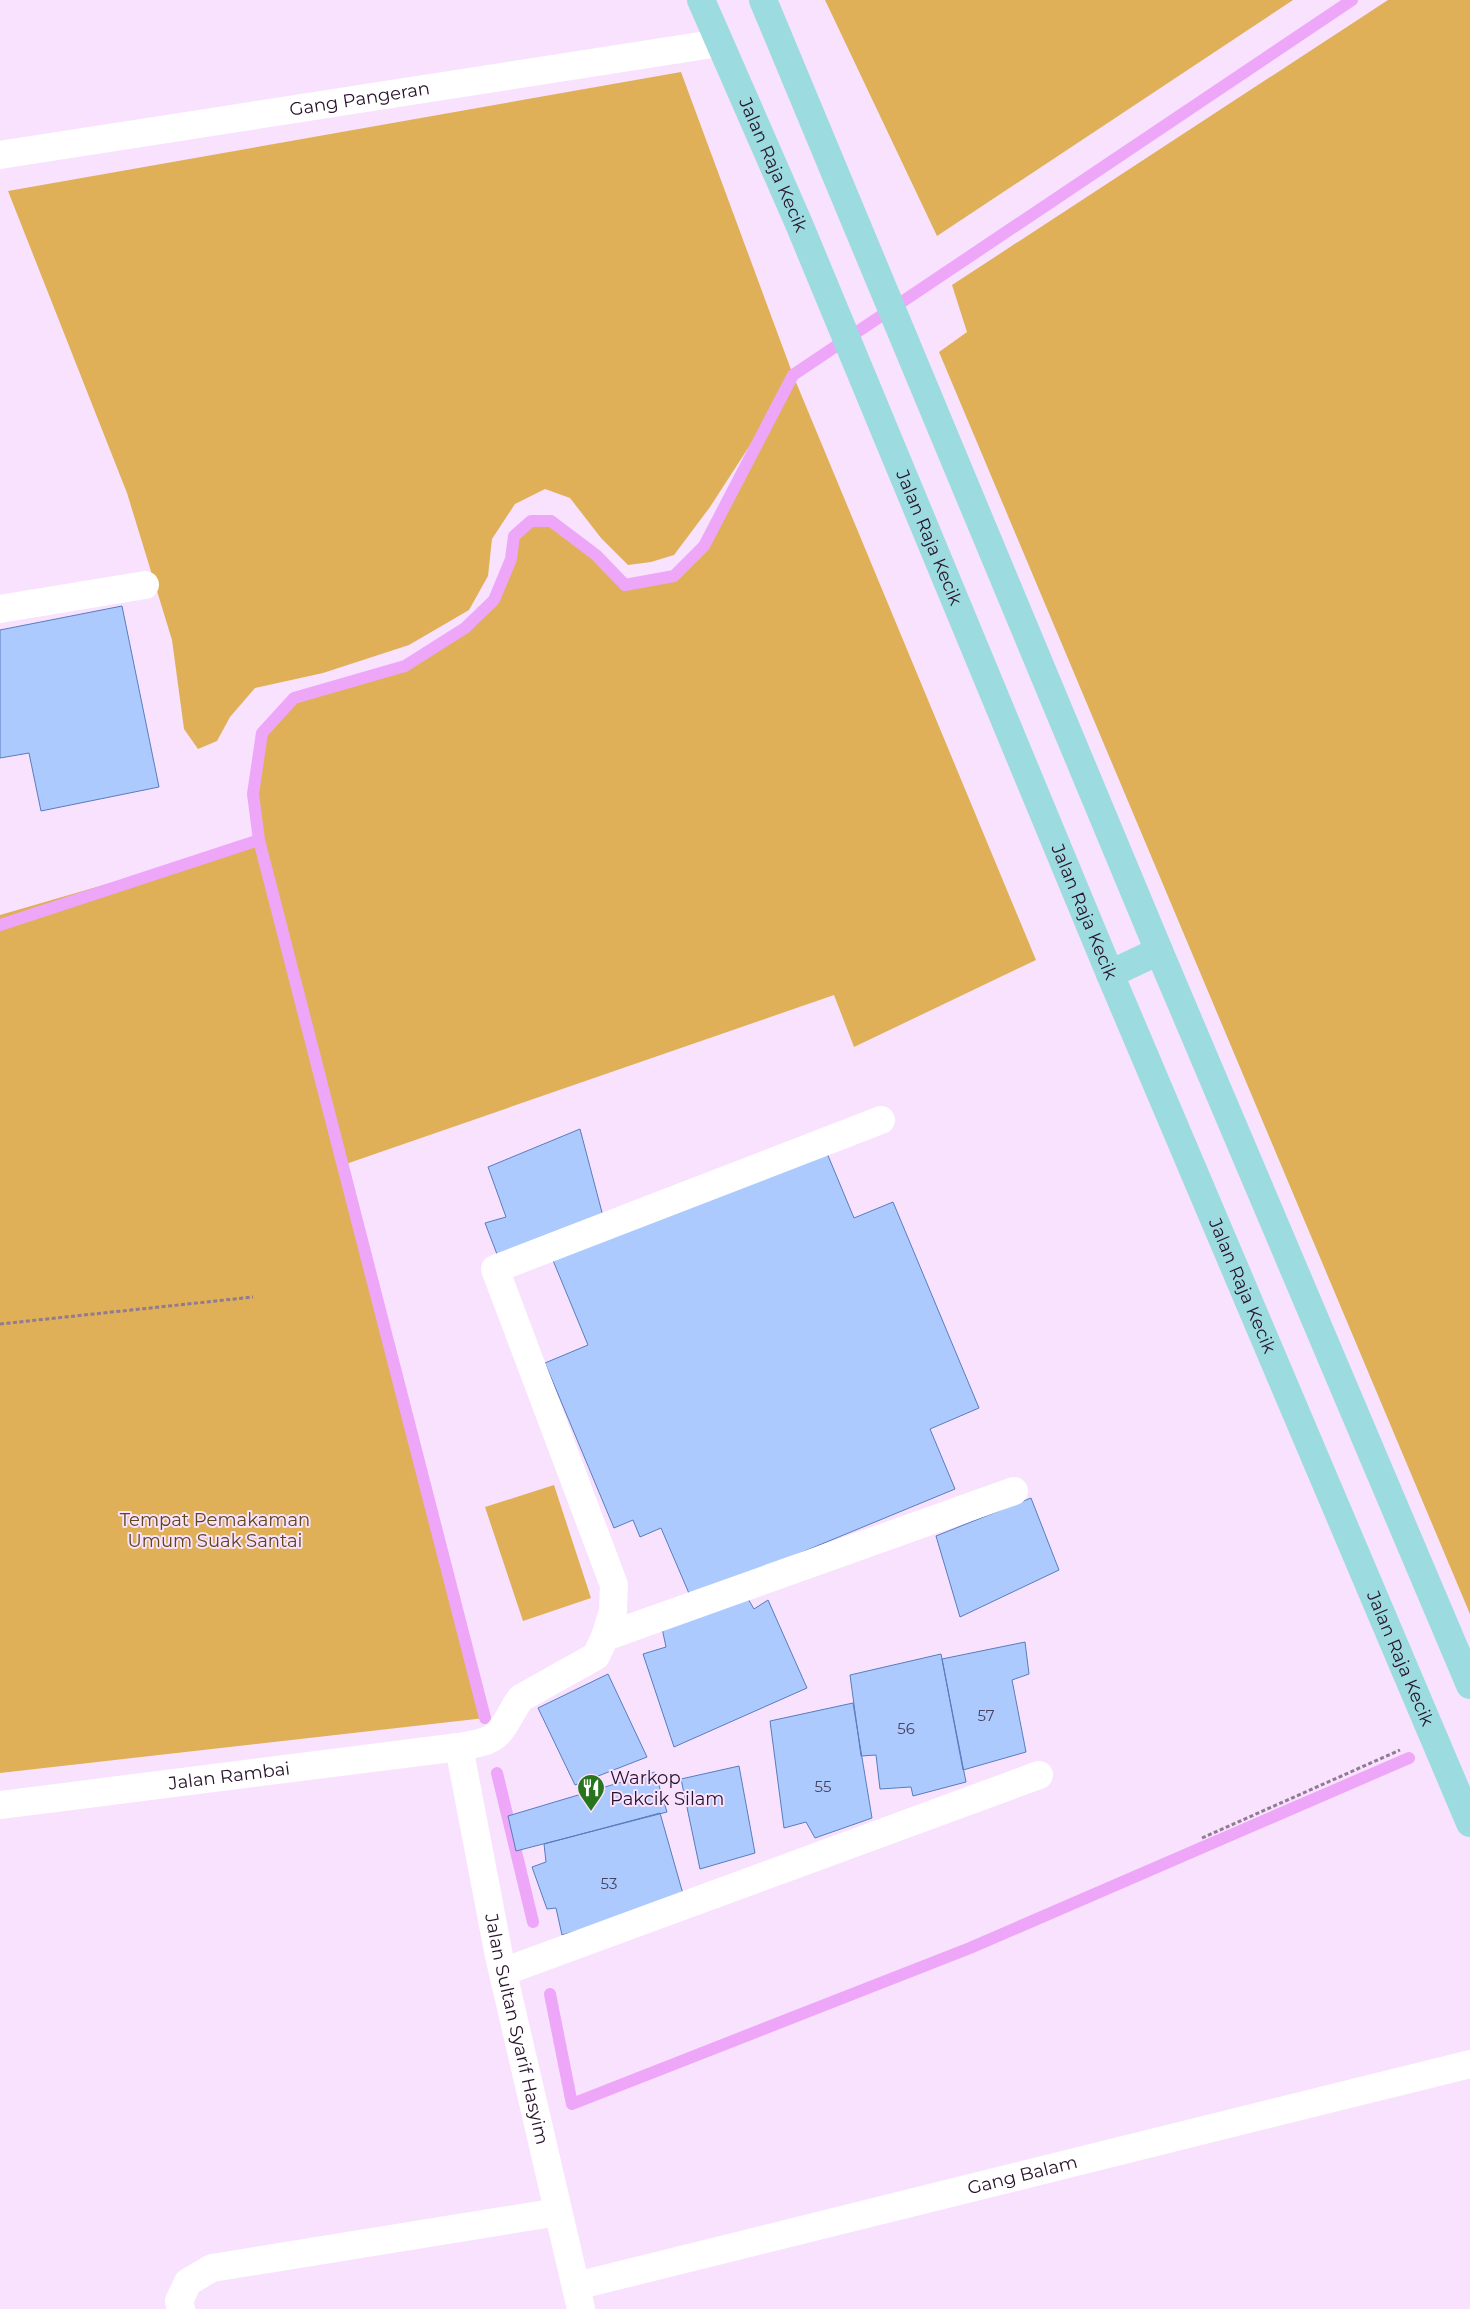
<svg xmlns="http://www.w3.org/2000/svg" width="1470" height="2309" font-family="Montserrat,sans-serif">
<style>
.green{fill:#dfb057}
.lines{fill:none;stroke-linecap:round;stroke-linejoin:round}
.stream{stroke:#eda6f8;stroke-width:12}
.building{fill:#accafe;stroke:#597cbd}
.path{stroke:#907a94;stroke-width:3;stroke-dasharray:4 2.5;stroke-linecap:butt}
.minor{stroke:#fff;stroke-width:28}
.major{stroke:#9cdbdf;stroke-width:28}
.labels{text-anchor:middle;stroke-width:4;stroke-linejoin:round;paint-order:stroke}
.number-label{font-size:15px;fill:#494160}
.street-label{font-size:18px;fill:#28132b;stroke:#f9e2fd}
.park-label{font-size:18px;fill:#5c461b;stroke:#f9e2fd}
.poi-label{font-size:18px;fill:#28132b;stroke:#f9e2fd;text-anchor:start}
</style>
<rect width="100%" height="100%" fill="#f9e2fd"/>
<path class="green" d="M 825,0 L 1293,0 L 937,236 Z
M 1388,0 L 1470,0 L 1470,1614 L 939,352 L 967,332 L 952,285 Z
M 681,72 L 793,375 L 1036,960 L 854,1047 L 834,995 L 343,1165 L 485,1718 L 0,1773 L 0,915 L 259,840 L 253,794 L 262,733 L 288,705 L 405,666 L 465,628 L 494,600 L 511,559 L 514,536 L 531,521 L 551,521 L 596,555 L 625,585 L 674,576 L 704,546 L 785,391 L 710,507 L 674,555 L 651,562 L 628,565 L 601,538 L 570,498 L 545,489 L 515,504 L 492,539 L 488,576 L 469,610 L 409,645 L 323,673 L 255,688 L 230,717 L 217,741 L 198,749 L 184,729 L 172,640 L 127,493 L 8,191 Z
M 554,1485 L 591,1598 L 523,1621 L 485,1507 Z"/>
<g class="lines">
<path class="stream" d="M 259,840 L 485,1718
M 0,925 L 259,840 L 253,794 L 262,733 L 294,698 L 405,666 L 465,628 L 494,600 L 511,559 L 514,536 L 531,521 L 551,521 L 596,555 L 625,585 L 674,576 L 704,546 L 793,375 L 1352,0
M 497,1773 L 533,1922
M 550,1994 L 572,2104 L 970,1948 L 1409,1758"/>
</g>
<path class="building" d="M 122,606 L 159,787 L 41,811 L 29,753 L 0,758 L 0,630 Z
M 580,1129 L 604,1220 L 500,1262 L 485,1223 L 506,1217 L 488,1167 Z
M 824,1146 L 854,1218 L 893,1202 L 979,1408 L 930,1429 L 955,1489 L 691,1598 L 661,1528 L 640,1537 L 633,1520 L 614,1528 L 545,1363 L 588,1345 L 552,1258 Z
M 1031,1498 L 1059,1570 L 960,1617 L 936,1536 Z
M 747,1597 L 754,1609 L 768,1600 L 807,1688 L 674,1747 L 643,1654 L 666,1647 L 662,1628 Z
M 1025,1642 L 1029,1674 L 1012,1680 L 1026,1752 L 963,1770 L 942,1659 Z
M 941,1654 L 966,1782 L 913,1796 L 911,1787 L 880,1789 L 876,1755 L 861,1756 L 850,1675 Z
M 608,1674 L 647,1757 L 575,1785 L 538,1708 Z
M 853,1703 L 872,1818 L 815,1838 L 806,1822 L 784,1828 L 770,1721 Z
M 739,1766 L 755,1853 L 700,1869 L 681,1779 Z
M 655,1772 L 667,1812 L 516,1851 L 508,1816 Z
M 660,1813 L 685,1901 L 562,1935 L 556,1908 L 547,1909 L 532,1867 L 546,1862 L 544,1844 Z"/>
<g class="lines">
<path class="path" d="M 0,1324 L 253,1297
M 1202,1838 L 1400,1750"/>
<g class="minor">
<path id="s1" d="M 0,155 L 719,43"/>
<path d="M 0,609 L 145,585"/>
<path d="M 605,1637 L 1014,1491"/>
<path id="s2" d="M 459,1747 L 499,1956 L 581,2309"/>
<path id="s3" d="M 0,1805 L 459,1747 C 468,1745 481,1744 490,1739 C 504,1733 511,1710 521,1698 L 596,1656 L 605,1637 L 613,1611 L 614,1585 L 495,1269 L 881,1120"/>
<path d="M 503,1972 L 1039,1775"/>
<path id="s4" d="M 576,2286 L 1470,2064"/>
<path d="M 181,2309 L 179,2301 L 188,2282 L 212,2268 L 558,2212"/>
</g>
<g class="major">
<path id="s5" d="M 701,0 L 799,224 L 1110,974 L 1470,1823"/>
<path d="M 763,0 L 1159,951 L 1470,1685"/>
<path d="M 1110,974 L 1159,951"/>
</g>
</g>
<defs>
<symbol id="restaurant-pin" viewBox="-11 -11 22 30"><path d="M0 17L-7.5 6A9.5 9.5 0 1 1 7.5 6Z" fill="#27761e" stroke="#f9e2fd"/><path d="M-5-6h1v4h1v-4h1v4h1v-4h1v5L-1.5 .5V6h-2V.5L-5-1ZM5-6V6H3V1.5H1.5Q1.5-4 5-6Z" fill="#fff"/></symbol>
</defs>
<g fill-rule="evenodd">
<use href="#restaurant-pin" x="575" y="1772" width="32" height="43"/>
</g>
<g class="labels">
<g class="number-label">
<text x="986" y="1721">57</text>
<text x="906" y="1734">56</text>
<text x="823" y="1792">55</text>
<text x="609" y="1889">53</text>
</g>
<g class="street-label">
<text dy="6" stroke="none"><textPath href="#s1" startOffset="364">Gang Pangeran</textPath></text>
<text dy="6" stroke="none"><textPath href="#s5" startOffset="180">Jalan Raja Kecik</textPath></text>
<text dy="6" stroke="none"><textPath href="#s5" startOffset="584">Jalan Raja Kecik</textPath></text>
<text dy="6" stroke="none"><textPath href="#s5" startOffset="989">Jalan Raja Kecik</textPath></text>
<text dy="6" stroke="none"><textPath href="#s5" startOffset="1395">Jalan Raja Kecik</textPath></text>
<text dy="6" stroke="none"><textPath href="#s5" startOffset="1800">Jalan Raja Kecik</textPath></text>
<text dy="6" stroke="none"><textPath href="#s3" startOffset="231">Jalan Rambai</textPath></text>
<text dy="6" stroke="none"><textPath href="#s2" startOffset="288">Jalan Sultan Syarif Hasyim</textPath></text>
<text dy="6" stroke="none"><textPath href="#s4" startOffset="460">Gang Balam</textPath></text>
</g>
<g class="park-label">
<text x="215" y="1526">Tempat Pemakaman<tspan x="215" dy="21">Umum Suak Santai</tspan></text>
</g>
<g class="poi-label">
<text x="610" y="1784">Warkop<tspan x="610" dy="21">Pakcik Silam</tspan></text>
</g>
</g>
</svg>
